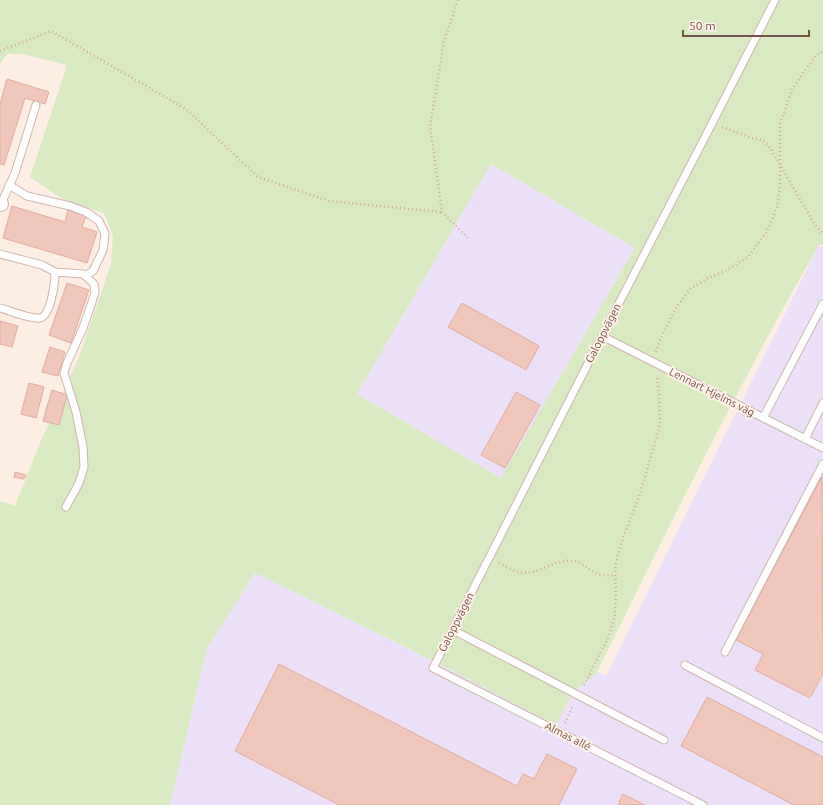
<svg xmlns="http://www.w3.org/2000/svg" width="823" height="805" font-family="Ubuntu,sans-serif">
<style>
.education{fill:#ebe0f8}
.green{fill:#d9e9c2;fill-rule:evenodd}
.building{fill:#f1c7bb;stroke:#e4ab9c}
.lines{fill:none;stroke-linecap:round;stroke-linejoin:round}
.service-casing{stroke:#cfb6ad;stroke-width:9}
.minor-casing{stroke:#cfb6ad;stroke-width:16}
.path{stroke:#d6aa9e;stroke-width:2.5;stroke-dasharray:1 3;stroke-linecap:butt}
.service{stroke:#fff;stroke-width:7}
.minor{stroke:#fff;stroke-width:14}
.labels{text-anchor:middle;stroke-width:4;stroke-linejoin:round;paint-order:stroke}
.street-label{font-size:11px;fill:#745149;stroke:#fff3ea}
</style>
<rect width="100%" height="100%" fill="#fceee3"/>
<path class="education" d="M 491,164 L 635,248 L 501,478 L 357,394 Z
M 819,245 L 823,247 L 823,805 L 170,805 L 207,648 L 255,573 L 444,666 L 474,612 L 606,676 Z"/>
<path class="green" d="M 0,0 L 823,0 L 823,245 L 819,245 C 738,385 667,530 596,674 L 573,692 L 556,725 L 408,648 L 255,573 L 207,648 L 170,805 L 0,805 L 0,501 L 15,506 L 42,438 L 78,360 L 111,264 L 113,236 L 104,213 L 64,200 L 30,177 L 67,65 L 22,54 L 7,54 L 0,64 ZM 491,164 L 635,248 L 501,478 L 357,394 Z"/>
<path class="building" d="M 7,79 L 49,92 L 45,104 L 25,98 L 4,165 L 0,164 L 0,104 Z
M 12,206 L 65,222 L 68,210 L 86,216 L 82,227 L 97,232 L 87,263 L 3,238 Z
M 67,283 L 89,290 L 71,343 L 49,335 Z
M 462,303 L 539,346 L 526,370 L 448,327 Z
M 0,321 L 18,326 L 12,347 L 0,344 Z
M 50,347 L 65,352 L 58,376 L 42,372 Z
M 29,383 L 44,387 L 36,418 L 21,414 Z
M 52,390 L 67,395 L 59,425 L 43,421 Z
M 516,392 L 540,405 L 505,468 L 481,455 Z
M 15,472 L 26,475 L 24,479 L 14,477 Z
M 822,477 L 823,674 L 810,698 L 755,670 L 763,654 L 736,640 Z
M 279,664 L 517,786 L 523,774 L 534,779 L 547,754 L 577,769 L 559,805 L 339,805 L 235,751 Z
M 707,697 L 823,757 L 823,805 L 794,805 L 681,746 Z
M 623,794 L 645,805 L 618,805 Z"/>
<g class="lines">
<defs>
<path id="service" d="M 9,185 L 27,196 L 70,206 L 86,212 L 99,221 L 105,234 L 103,250 L 93,271 L 85,276
M 1,204 L 15,173 L 36,105
M 0,254 L 42,265 L 55,272 C 55,282 51,316 40,318 C 33,320 8,310 0,308
M 55,272 L 83,274 L 94,284 L 95,292 L 91,305 L 83,328 L 67,363 L 64,373 L 76,412 L 83,447 L 84,467 L 79,483 L 66,507
M 602,336 L 823,448
M 763,418 L 823,304
M 805,439 L 823,403
M 453,630 L 664,740
M 725,652 L 823,464
M 685,665 L 823,738
M 703,805 L 433,668 L 602,336 L 704,139 L 775,0"/>
<path id="minor" d="M 0,204 L 1,204"/>
</defs>
<use href="#service" class="service-casing"/>
<use href="#minor" class="minor-casing"/>
<path class="path" d="M 458,0 L 444,41 L 430,126 L 442,212 L 468,238
M 0,51 L 51,31 L 186,109 L 258,177 L 329,201 L 442,212
M 722,127 L 751,138 L 763,140 L 771,149 L 815,225 L 823,234
M 656,352 L 662,335 L 676,308 L 690,289 L 708,278 L 725,271 L 748,257 L 766,233 L 777,207 L 780,187 L 780,124 L 792,89 L 816,55 L 823,51
M 499,563 C 505,566 512,570 518,572 C 538,577 556,557 575,561 C 586,564 592,574 603,575 C 606,576 611,575 615,575
M 584,685 L 609,636 L 615,615 L 616,593 L 615,570 L 617,558 L 624,535 L 640,494 L 660,425 L 659,391 L 657,377
M 565,723 L 573,706"/>
<use href="#service" class="service"/>
<use href="#minor" class="minor"/>
</g>
<g class="labels">
<g class="street-label">
<text transform="translate(603 333) rotate(-63)" y="4">Galoppvägen</text>
<text transform="translate(712 392) rotate(27)" y="4">Lennart Hjelms väg</text>
<text transform="translate(456 622) rotate(-63)" y="4">Galoppvägen</text>
<text transform="translate(568 736) rotate(27)" y="4">Almas allé</text>
</g>
</g>
<path d="M683 30v6h126v-6" fill="none" stroke="#745149" stroke-width="2"/>
<text x="689" y="30" font-size="12" fill="#745149" stroke="#fff3ea" stroke-width="3" paint-order="stroke">50 m</text>
</svg>
